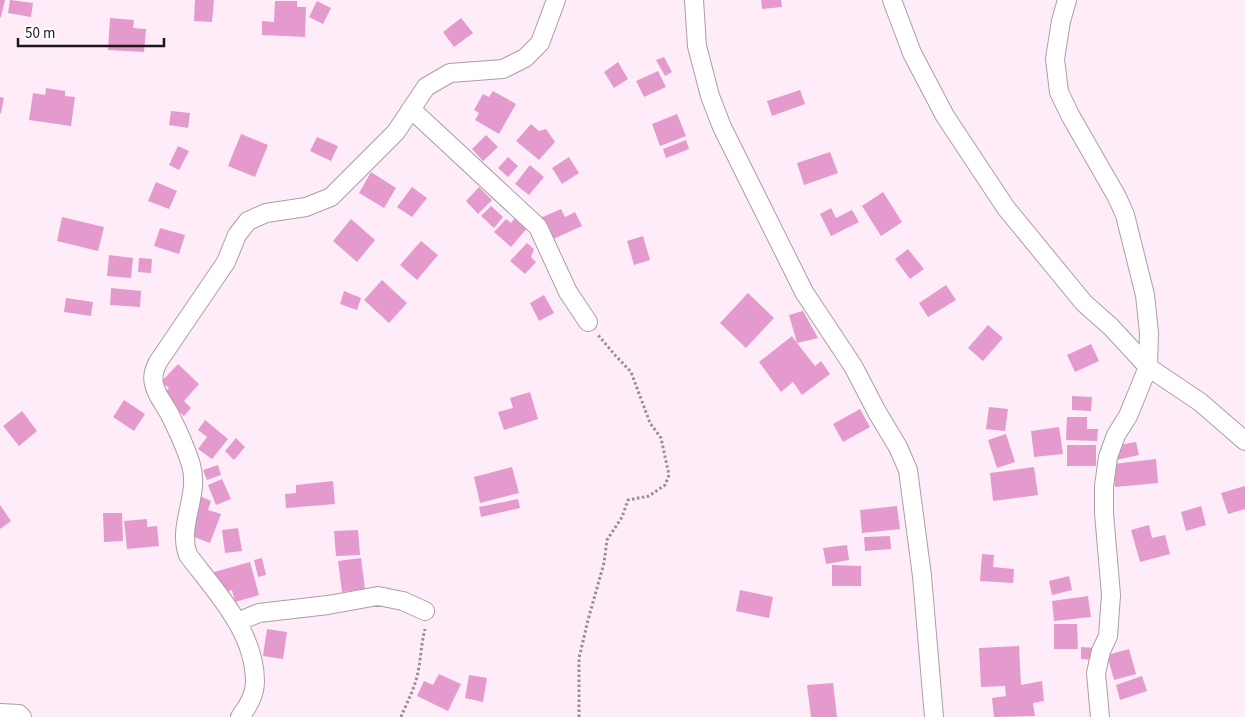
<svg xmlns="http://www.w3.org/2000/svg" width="1245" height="717" font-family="'Source Sans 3',sans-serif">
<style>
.building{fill:#e49acd}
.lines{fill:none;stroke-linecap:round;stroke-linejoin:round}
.minor-casing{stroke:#ac9da7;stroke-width:20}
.path{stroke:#998d95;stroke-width:3;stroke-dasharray:2.5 2.5;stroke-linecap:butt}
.minor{stroke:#fff;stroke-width:18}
</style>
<rect width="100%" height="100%" fill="#feedf8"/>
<path class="building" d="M 0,0 L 5,0 L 1,17 L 0,17 Z
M 10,0 L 33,3 L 31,17 L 8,13 Z
M 195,0 L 214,0 L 212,22 L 194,21 Z
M 761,0 L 781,0 L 782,7 L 762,9 Z
M 275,1 L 297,1 L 297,7 L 306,7 L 305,37 L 262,35 L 262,21 L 274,22 Z
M 317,1 L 331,8 L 323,24 L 309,17 Z
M 110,18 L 134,20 L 133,28 L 146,29 L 144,52 L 108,50 Z
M 461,18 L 473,33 L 454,47 L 443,32 Z
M 664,57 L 672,72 L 665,76 L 656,60 Z
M 618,62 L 628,79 L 614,88 L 604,72 Z
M 658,71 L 666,87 L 644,97 L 636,81 Z
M 46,88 L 65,91 L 65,96 L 75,97 L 71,126 L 29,120 L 33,93 L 45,95 Z
M 800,90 L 805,104 L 772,116 L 767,101 Z
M 493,91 L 516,104 L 499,134 L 475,120 L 479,113 L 474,110 L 483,94 L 489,97 Z
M 0,97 L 4,98 L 1,113 L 0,113 Z
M 171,111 L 190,113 L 188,128 L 169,125 Z
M 677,114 L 686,136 L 660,146 L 652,124 Z
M 531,124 L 539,131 L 546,129 L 555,142 L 539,160 L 516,141 Z
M 241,134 L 268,145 L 255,177 L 228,166 Z
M 486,135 L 498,147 L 483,161 L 472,149 Z
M 317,137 L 338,146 L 331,161 L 310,151 Z
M 686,140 L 689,149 L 666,158 L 663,149 Z
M 178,146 L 189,151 L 179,170 L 169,165 Z
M 830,152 L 838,173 L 804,185 L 797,163 Z
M 508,157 L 518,166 L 508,177 L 498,168 Z
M 569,157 L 579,173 L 562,184 L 552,168 Z
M 530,165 L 544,177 L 529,195 L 515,184 Z
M 371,172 L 396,188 L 384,208 L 359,193 Z
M 156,182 L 177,191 L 169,209 L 148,201 Z
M 412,187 L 427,198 L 412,217 L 397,207 Z
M 479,187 L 492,200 L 478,214 L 466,201 Z
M 883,192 L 902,222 L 881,236 L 862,206 Z
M 491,206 L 503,217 L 494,228 L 481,216 Z
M 831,208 L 836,218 L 852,210 L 859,222 L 831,236 L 820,214 Z
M 561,209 L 565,217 L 575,212 L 582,226 L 551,240 L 540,218 Z
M 516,216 L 528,227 L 511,247 L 494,232 L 506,219 L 511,223 Z
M 62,217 L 104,227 L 98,251 L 57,241 Z
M 351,219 L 375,240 L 357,262 L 333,241 Z
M 160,228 L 185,235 L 179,254 L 154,246 Z
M 643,236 L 650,260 L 634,265 L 627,241 Z
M 421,241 L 438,255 L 417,280 L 400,265 Z
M 527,243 L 534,249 L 531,257 L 536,262 L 525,274 L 510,261 Z
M 908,249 L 924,269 L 910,279 L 895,259 Z
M 109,255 L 133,258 L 131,278 L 107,276 Z
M 139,258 L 152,259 L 151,273 L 138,272 Z
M 382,280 L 407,303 L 389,323 L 364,300 Z
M 946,285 L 956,300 L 928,317 L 919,303 Z
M 111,288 L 141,291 L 140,307 L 110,305 Z
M 344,291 L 361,298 L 357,310 L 340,304 Z
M 748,293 L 774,318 L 746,348 L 720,323 Z
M 544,295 L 554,313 L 539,321 L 530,303 Z
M 66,298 L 93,302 L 91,316 L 64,312 Z
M 803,311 L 818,338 L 797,343 L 815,366 L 821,361 L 830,374 L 802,395 L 793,382 L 781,392 L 759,362 L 792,336 L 797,343 L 789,315 Z
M 988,325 L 1003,338 L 983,361 L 968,348 Z
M 1091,344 L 1099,361 L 1075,372 L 1067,355 Z
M 178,364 L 199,384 L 184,401 L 191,408 L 184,416 L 162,396 L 169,388 L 161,382 Z
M 530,392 L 538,419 L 504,430 L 498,412 L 513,408 L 510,398 Z
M 1072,396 L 1092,397 L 1091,411 L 1072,410 Z
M 124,400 L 145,414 L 134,431 L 113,417 Z
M 989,407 L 1008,409 L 1005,431 L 986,429 Z
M 860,409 L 870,427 L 843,442 L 833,424 Z
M 22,411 L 37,431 L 19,446 L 3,426 Z
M 1067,417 L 1087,417 L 1087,429 L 1098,429 L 1097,441 L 1066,440 Z
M 205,420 L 228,439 L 212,459 L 198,449 L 207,437 L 198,430 Z
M 1059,427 L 1063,454 L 1034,457 L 1031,431 Z
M 1006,434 L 1015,462 L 997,468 L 988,440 Z
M 236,438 L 245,447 L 234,460 L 225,451 Z
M 1136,442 L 1139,455 L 1116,460 L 1114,446 Z
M 1067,445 L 1096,445 L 1096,466 L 1067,466 Z
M 1156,459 L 1158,483 L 1115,487 L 1113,464 Z
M 218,465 L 221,475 L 207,480 L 203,470 Z
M 512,467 L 519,493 L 480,503 L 474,477 Z
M 1034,467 L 1038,495 L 993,501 L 990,473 Z
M 222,479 L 231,499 L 216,505 L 208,485 Z
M 333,481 L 335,504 L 286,508 L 285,494 L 296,493 L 296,485 Z
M 1245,486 L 1245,509 L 1228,514 L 1221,493 Z
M 200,496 L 211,501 L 208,510 L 221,514 L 210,543 L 186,534 Z
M 518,499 L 520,508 L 481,517 L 479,507 Z
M 0,505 L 11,521 L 0,529 Z
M 897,506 L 900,529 L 862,533 L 860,510 Z
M 1201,506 L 1206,525 L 1186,531 L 1181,512 Z
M 103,513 L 122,513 L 123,541 L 104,542 Z
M 147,519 L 147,527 L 157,526 L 159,546 L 127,549 L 124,521 Z
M 1149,525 L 1152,538 L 1165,535 L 1170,554 L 1140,562 L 1131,530 Z
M 238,528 L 242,551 L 225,553 L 222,530 Z
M 358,530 L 360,555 L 336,556 L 334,531 Z
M 890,536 L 891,549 L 865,551 L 864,537 Z
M 847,545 L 849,560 L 826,564 L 823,548 Z
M 982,554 L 994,555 L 993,567 L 1014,569 L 1013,583 L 980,581 Z
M 262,558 L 266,575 L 258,577 L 254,560 Z
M 361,558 L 365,589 L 342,592 L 338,561 Z
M 250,562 L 259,595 L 235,602 L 232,590 L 219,594 L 214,572 Z
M 832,565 L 861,566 L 861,586 L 832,586 Z
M 1069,576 L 1072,590 L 1052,595 L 1049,581 Z
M 740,590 L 773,597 L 769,618 L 736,611 Z
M 1088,596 L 1091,617 L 1054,621 L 1052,601 Z
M 1054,624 L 1077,624 L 1078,649 L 1054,649 Z
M 267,629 L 287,632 L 283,659 L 263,656 Z
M 1019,646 L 1021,685 L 1042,681 L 1044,701 L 1033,703 L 1035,716 L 994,717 L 992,698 L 1006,696 L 1005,686 L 981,687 L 979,648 Z
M 1081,647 L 1096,648 L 1096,660 L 1081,659 Z
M 1129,649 L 1136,674 L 1114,680 L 1107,655 Z
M 439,674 L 461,684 L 448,711 L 417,696 L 424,681 L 433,685 Z
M 469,675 L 487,678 L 483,702 L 465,698 Z
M 1142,676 L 1147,691 L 1120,700 L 1116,685 Z
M 833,683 L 837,717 L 811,717 L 807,685 Z"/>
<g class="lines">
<defs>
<path id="minor" d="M 694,0 L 697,46 L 710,96 L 722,127 L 804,292 L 853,366 L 877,412 L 898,447 L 908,470 L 922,576 L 934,717
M 892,0 L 912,53 L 945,116 L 1006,208 L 1084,303 L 1111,327 L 1148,367 L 1200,402 L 1245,441
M 1067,0 L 1061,21 L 1055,59 L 1059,92 L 1070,115 L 1117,197 L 1125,215 L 1145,295 L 1149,333 L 1148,367 L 1128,416 L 1116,435 L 1108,457 L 1104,486 L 1104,513 L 1111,595 L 1108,636 L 1101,651 L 1096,673 L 1100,717
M 411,109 L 538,227 L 568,292 L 588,322
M 237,622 L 259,613 L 328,605 L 378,596 L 403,601 L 425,611
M 0,713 L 19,714 L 22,717
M 240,717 C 247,708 255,694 255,682 C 255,632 216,592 188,555 C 177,525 200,496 191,465 C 186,448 178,431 170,415 C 165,405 156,395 154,384 C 152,376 154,370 158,362 L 226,262 L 237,235 L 248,221 L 266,213 L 306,207 L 331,197 L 396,132 L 426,87 L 450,73 L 503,69 L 525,58 L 540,43 L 556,0"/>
</defs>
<use href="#minor" class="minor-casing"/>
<path class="path" d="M 401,717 C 407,702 415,688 418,672 C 421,658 421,644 425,629
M 579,717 L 579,658 L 588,620 L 604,563 L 607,540 L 622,517 L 628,500 L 649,496 L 665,485 L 669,475 L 661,438 L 650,423 L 631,372 L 615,355 L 598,335"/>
<use href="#minor" class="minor"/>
</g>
<path d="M18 38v8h146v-8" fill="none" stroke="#1b161a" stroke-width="2.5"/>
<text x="25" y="38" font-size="15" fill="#1b161a" stroke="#ffffff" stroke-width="4" paint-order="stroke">50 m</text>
</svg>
